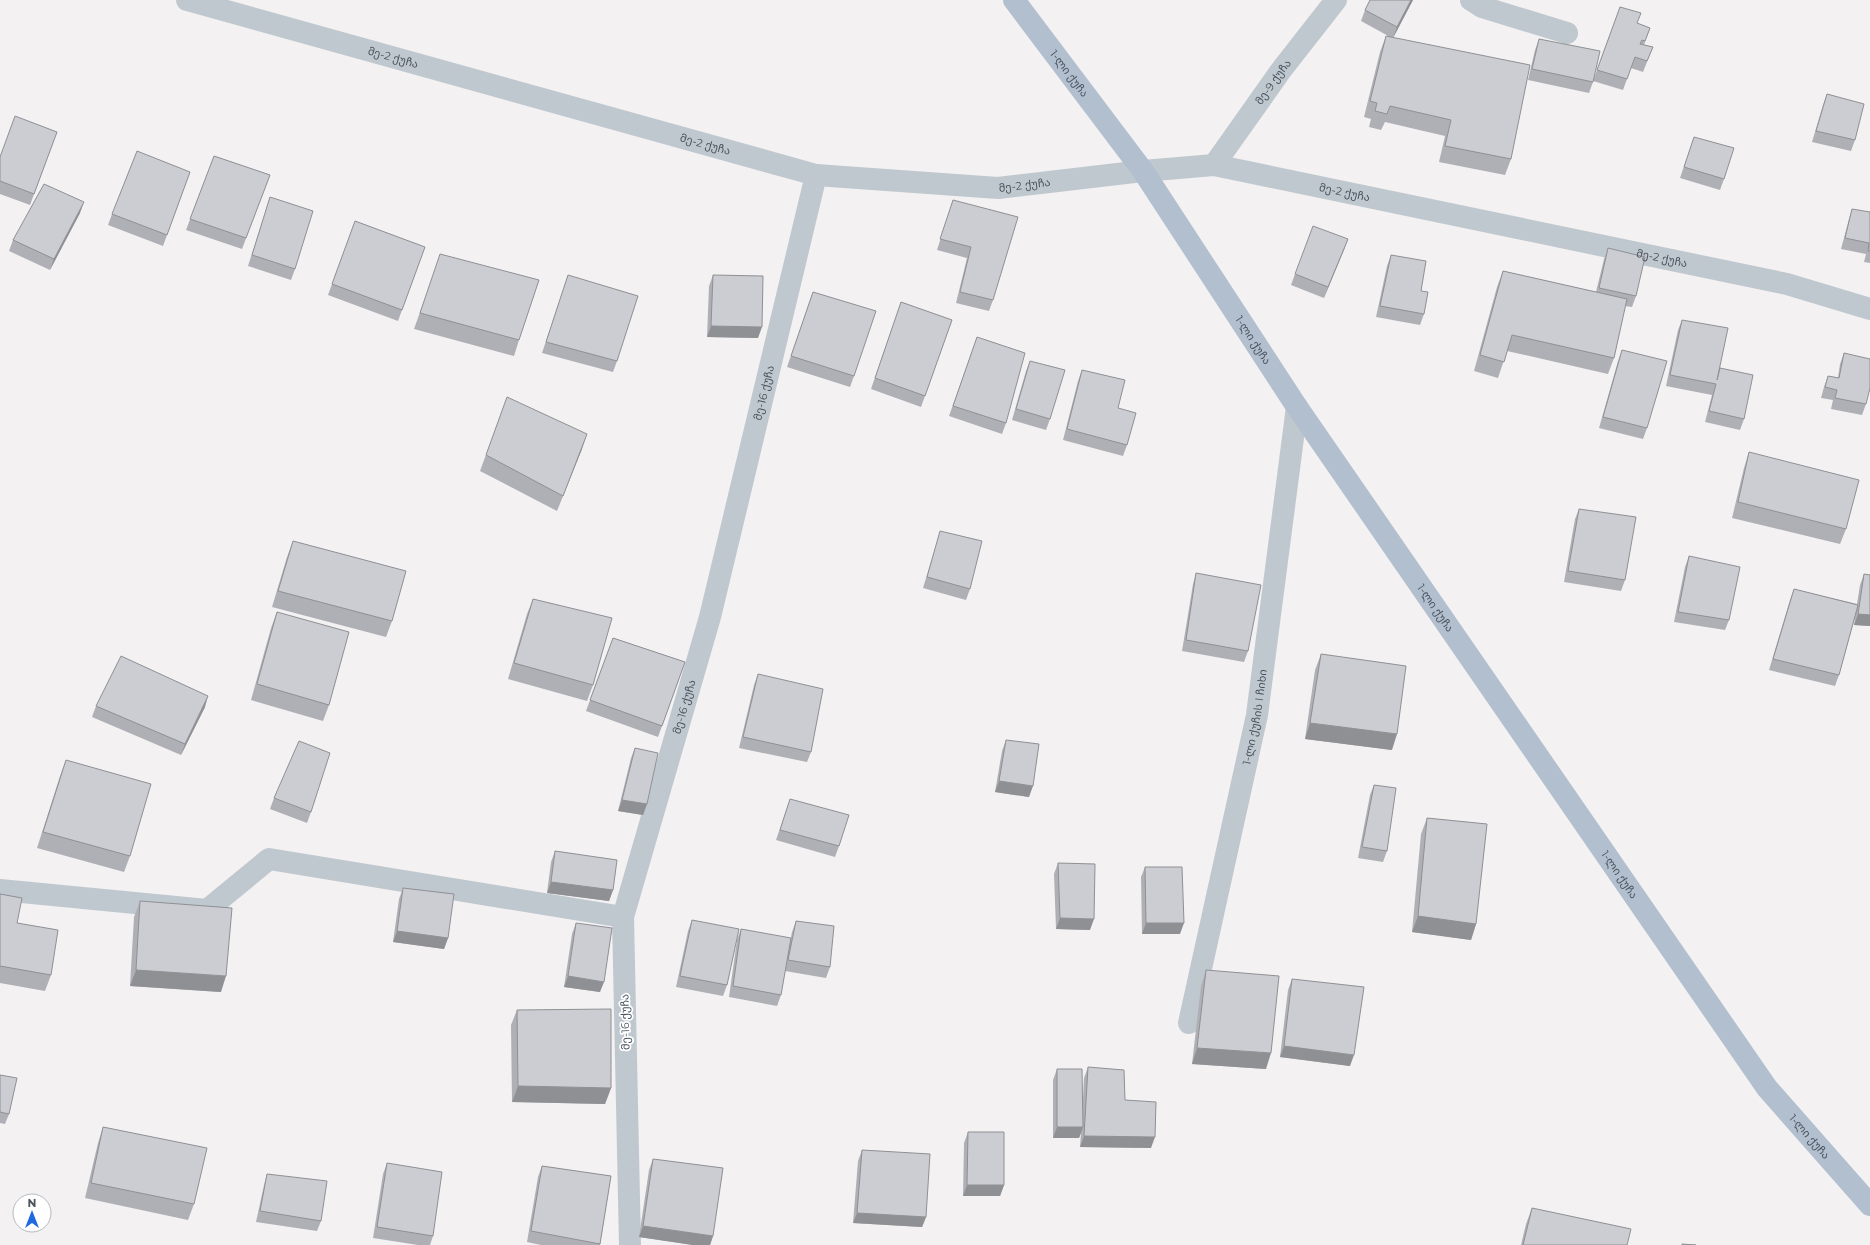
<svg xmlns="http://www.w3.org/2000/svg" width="1870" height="1245" font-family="Montserrat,'Noto Sans Georgian',sans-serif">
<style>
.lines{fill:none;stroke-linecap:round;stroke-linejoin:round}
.minor{stroke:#c0c8cf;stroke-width:22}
.major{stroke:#b2bfce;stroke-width:22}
.wall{fill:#afb0b5}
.shaded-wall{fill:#8e9094}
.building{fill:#cbcdd3;stroke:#8e9094}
.labels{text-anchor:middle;stroke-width:3.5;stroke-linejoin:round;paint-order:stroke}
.street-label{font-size:11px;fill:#49535e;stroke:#fff}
</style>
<rect width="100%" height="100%" fill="#f3f1f1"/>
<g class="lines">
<g class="minor">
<path id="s1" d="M 187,0 L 816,175 L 998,188 L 1143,171 L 1214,165 L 1787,284 L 1870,309"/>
<path d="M 1471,0 L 1482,7 L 1567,33"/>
<path id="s2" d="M 1214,165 L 1282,69 L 1336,0"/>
<path d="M 0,890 L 207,910 L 269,859 L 623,917"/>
<path id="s3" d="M 1189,1023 L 1257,715 L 1297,407"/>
<path id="s4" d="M 630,1245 L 623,917 L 710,617 L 816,175"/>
</g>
<path class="major" id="s5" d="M 1014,0 L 1143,171 L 1297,407 L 1767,1088 L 1870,1205"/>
</g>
<path class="wall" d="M 1370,0 L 1413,0 L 1393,38 L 1511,159 L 1505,175 L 1439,162 L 1445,136 L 1385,122 L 1381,130 L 1369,127 L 1371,119 L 1364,117 L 1380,52 L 1386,36 L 1392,38 L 1361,21 L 1365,10 Z
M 1620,7 L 1637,23 L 1650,28 L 1644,45 L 1653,47 L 1643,72 L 1631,68 L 1623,90 L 1593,81 Z
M 1539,39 L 1593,82 L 1589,93 L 1528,80 L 1535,50 Z
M 1827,94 L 1855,140 L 1851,151 L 1812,142 L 1823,105 Z
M 57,132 L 30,205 L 0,194 L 0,157 Z
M 1694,137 L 1724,179 L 1720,190 L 1680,178 Z
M 214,156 L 270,175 L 242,249 L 186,230 Z
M 190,172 L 163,246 L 108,225 L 112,214 Z
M 270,197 L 295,269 L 291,280 L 248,266 Z
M 953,200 L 993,300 L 989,311 L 956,303 L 967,258 L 937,250 Z
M 1852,209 L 1870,212 L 1870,263 L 1864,262 L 1866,254 L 1841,249 L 1849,219 Z
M 80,213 L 50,270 L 9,251 L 13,240 Z
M 355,221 L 425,247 L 398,321 L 328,295 Z
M 1348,239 L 1324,298 L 1291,285 L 1295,274 Z
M 1608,248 L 1636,296 L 1632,307 L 1625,306 L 1614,358 L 1608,374 L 1507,351 L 1498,378 L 1474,371 L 1497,287 L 1503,271 L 1596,292 L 1604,259 Z
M 1391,255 L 1421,291 L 1424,314 L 1420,325 L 1376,317 L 1387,266 Z
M 435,270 L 519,340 L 514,356 L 414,329 Z
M 568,275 L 617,361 L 613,372 L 542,353 Z
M 713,275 L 758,338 L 707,337 L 709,286 Z
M 813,292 L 854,376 L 850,387 L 787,367 Z
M 901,302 L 952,320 L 921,407 L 871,389 Z
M 1682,320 L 1744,419 L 1740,430 L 1705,422 L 1712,395 L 1666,386 L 1678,330 Z
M 977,337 L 1006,423 L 1002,434 L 949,416 Z
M 1622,350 L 1647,428 L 1643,439 L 1599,428 L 1618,361 Z
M 1844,353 L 1866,404 L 1862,415 L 1831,409 L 1833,400 L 1821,398 L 1824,387 L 1828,376 L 1838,378 L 1840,364 Z
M 1030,361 L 1050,419 L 1046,430 L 1012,420 L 1026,371 Z
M 1082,370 L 1118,408 L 1127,445 L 1123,456 L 1063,440 L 1078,381 Z
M 507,397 L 582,449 L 557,511 L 480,471 Z
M 1749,452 L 1846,529 L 1840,544 L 1732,518 L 1744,468 Z
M 1579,509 L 1625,580 L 1621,591 L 1564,582 L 1575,519 Z
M 940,531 L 970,589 L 966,600 L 923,588 L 937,542 Z
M 293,541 L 392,621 L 386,637 L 272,607 L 287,557 Z
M 1689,556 L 1729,620 L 1725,630 L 1674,622 L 1685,567 Z
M 1196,573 L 1248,651 L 1244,662 L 1182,651 L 1193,584 Z
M 1864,574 L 1870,575 L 1870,626 L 1854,625 L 1855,617 L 1839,675 L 1835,686 L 1769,670 L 1790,600 L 1794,589 L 1857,604 L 1860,585 Z
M 533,599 L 593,685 L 587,701 L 508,679 L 527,614 Z
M 277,612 L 329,705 L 323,721 L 251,700 L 271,628 Z
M 613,638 L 685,662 L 658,737 L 586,711 Z
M 1321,654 L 1392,750 L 1305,739 L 1315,670 Z
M 758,674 L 811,752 L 807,762 L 739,748 L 754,685 Z
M 96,706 L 205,707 L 181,755 L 92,717 Z
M 1006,740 L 1029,797 L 995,792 L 1002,751 Z
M 635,748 L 647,804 L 643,815 L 618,811 L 631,758 Z
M 66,760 L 130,856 L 124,872 L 37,848 L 60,776 Z
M 1374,785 L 1387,851 L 1383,862 L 1358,858 L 1370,795 Z
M 274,798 L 311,812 L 307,823 L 270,809 Z
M 790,799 L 839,846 L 835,857 L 776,840 Z
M 1427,818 L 1476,924 L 1471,940 L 1412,932 L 1421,834 Z
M 555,851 L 613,890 L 609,901 L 547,893 L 551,862 Z
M 1058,863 L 1090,930 L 1056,929 L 1054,874 Z
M 1145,867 L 1180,934 L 1142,934 L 1141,877 Z
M 403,888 L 448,938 L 444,949 L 393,942 L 399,899 Z
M 0,894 L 17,923 L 51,975 L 45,991 L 0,983 Z
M 140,901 L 221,992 L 130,986 L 134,917 Z
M 692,920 L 727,985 L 723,996 L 676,987 L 688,931 Z
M 796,921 L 830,967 L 826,978 L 785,971 L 781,995 L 777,1006 L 729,997 L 737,940 L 741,929 L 790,942 L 792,932 Z
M 576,923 L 600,992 L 564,987 L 572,934 Z
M 1206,970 L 1266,1069 L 1192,1064 L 1201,986 Z
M 1292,979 L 1350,1066 L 1280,1057 L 1288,990 Z
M 517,1010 L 611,1088 L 605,1104 L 512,1102 L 511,1025 Z
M 1088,1067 L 1125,1100 L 1151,1148 L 1080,1147 L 1081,1133 L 1079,1138 L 1053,1138 L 1053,1080 L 1057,1069 L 1083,1098 L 1084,1078 Z
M 0,1075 L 9,1114 L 5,1124 L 0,1123 Z
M 103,1127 L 194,1204 L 188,1220 L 85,1198 L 98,1143 Z
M 968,1132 L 1004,1185 L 1000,1196 L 963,1196 L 964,1143 Z
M 862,1150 L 926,1217 L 922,1227 L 853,1223 L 858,1161 Z
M 653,1159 L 713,1236 L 710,1245 L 693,1245 L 639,1237 L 649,1170 Z
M 387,1163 L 433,1236 L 430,1245 L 418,1245 L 373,1238 L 383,1174 Z
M 542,1166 L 611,1176 L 600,1245 L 541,1245 L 527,1242 L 538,1177 Z
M 267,1174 L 321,1221 L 317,1231 L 256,1222 L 264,1185 Z
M 1532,1208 L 1627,1245 L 1521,1245 L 1526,1224 Z"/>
<path class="shaded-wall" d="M 1411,0 L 1413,0 L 1393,38 L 1397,27 Z
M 84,202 L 80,213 L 50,270 L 54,259 Z
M 1348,239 L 1344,250 L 1324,298 L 1328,287 Z
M 711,326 L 762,327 L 758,338 L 707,337 Z
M 587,434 L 582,449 L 557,511 L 563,496 Z
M 1858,614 L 1870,615 L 1870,626 L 1854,625 Z
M 208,696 L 205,707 L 181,755 L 185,744 Z
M 1310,723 L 1397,734 L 1392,750 L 1305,739 Z
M 999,781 L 1033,786 L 1029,797 L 995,792 Z
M 622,800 L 647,804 L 643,815 L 618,811 Z
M 551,882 L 613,890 L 609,901 L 547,893 Z
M 1418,916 L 1476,924 L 1471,940 L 1412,932 Z
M 1060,918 L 1094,919 L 1090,930 L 1056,929 Z
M 1146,923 L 1184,923 L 1180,934 L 1142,934 Z
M 397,931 L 448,938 L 444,949 L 393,942 Z
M 136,970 L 226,976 L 221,992 L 130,986 Z
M 568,976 L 604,982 L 600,992 L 564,987 Z
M 1284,1046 L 1354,1055 L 1350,1066 L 1280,1057 Z
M 1197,1048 L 1271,1053 L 1266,1069 L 1192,1064 Z
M 518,1086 L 611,1088 L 605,1104 L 512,1102 Z
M 1057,1127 L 1083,1127 L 1079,1138 L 1053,1138 Z
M 1084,1136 L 1155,1137 L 1151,1148 L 1080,1147 Z
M 967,1185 L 1004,1185 L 1000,1196 L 963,1196 Z
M 857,1213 L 926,1217 L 922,1227 L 853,1223 Z
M 643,1226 L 713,1236 L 710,1245 L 693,1245 L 639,1237 Z"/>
<path class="building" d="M 1370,0 L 1411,0 L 1397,27 L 1365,10 Z
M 1620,7 L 1641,13 L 1637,23 L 1650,28 L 1645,41 L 1642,40 L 1640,44 L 1653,47 L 1647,61 L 1635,57 L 1627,79 L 1597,70 Z
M 1386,36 L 1530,65 L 1511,159 L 1445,146 L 1451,120 L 1390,106 L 1387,114 L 1375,111 L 1377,103 L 1370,101 Z
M 1539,39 L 1600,51 L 1593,82 L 1532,69 Z
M 1827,94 L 1864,104 L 1855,140 L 1816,131 Z
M 15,116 L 57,132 L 34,194 L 0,181 L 0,157 Z
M 1694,137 L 1734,148 L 1724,179 L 1684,167 Z
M 137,151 L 190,172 L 167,235 L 112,214 Z
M 214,156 L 270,175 L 246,238 L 190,219 Z
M 44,184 L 84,202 L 54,259 L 13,240 Z
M 270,197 L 313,211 L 295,269 L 252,255 Z
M 953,200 L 1018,217 L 993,300 L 960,292 L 971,247 L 940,239 Z
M 1852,209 L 1870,212 L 1870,251 L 1868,251 L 1869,243 L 1845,238 Z
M 355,221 L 425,247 L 402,310 L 332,284 Z
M 1313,226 L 1348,239 L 1328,287 L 1295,274 Z
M 1608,248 L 1645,257 L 1636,296 L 1599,288 Z
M 440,254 L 539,280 L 519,340 L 420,313 Z
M 1391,255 L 1426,261 L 1421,291 L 1428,292 L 1424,314 L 1380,306 Z
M 1503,271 L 1627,299 L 1614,358 L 1512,335 L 1504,362 L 1480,355 Z
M 568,275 L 638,296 L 617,361 L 546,342 Z
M 713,275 L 763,276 L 762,327 L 711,326 Z
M 813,292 L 876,311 L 854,376 L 791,356 Z
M 901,302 L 952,320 L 925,396 L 875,378 Z
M 1682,320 L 1728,328 L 1717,380 L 1720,368 L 1753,375 L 1744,419 L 1709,411 L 1716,384 L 1670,375 Z
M 977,337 L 1025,353 L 1006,423 L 953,406 Z
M 1622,350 L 1667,361 L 1647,428 L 1603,417 Z
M 1844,353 L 1870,359 L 1870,388 L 1866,404 L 1835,398 L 1837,390 L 1825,387 L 1828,376 L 1839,378 Z
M 1030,361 L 1065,370 L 1050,419 L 1016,409 Z
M 1082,370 L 1125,380 L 1118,408 L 1136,413 L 1127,445 L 1067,429 Z
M 507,397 L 587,434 L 563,496 L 486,455 Z
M 1749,452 L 1859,480 L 1846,529 L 1738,502 Z
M 1579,509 L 1636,517 L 1625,580 L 1568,571 Z
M 940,531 L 982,541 L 970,589 L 927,577 Z
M 293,541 L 406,571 L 392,621 L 278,591 Z
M 1689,556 L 1740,567 L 1729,620 L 1678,612 Z
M 1196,573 L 1261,585 L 1248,651 L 1186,640 Z
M 1864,574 L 1870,575 L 1870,615 L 1858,614 Z
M 1794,589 L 1858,605 L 1839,675 L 1773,659 Z
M 533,599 L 612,618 L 593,685 L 514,663 Z
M 277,612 L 349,632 L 329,705 L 257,684 Z
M 613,638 L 685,662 L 662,726 L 590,700 Z
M 1321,654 L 1406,666 L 1397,734 L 1310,723 Z
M 121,656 L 208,696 L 185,744 L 96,706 Z
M 758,674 L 823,689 L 811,752 L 743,737 Z
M 1006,740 L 1039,744 L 1033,786 L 999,781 Z
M 299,741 L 330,753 L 311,812 L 274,798 Z
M 635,748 L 658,753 L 647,804 L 622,800 Z
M 66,760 L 151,784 L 130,856 L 43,832 Z
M 1374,785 L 1396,788 L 1387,851 L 1362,847 Z
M 790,799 L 849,815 L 839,846 L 780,830 Z
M 1427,818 L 1487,824 L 1476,924 L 1418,916 Z
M 555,851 L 617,860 L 613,890 L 551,882 Z
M 1058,863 L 1095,864 L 1094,919 L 1060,918 Z
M 1145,867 L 1182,867 L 1184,923 L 1146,923 Z
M 403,888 L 454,894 L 448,938 L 397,931 Z
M 0,894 L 22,898 L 17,923 L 58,930 L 51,975 L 0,966 Z
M 140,901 L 232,908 L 226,976 L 136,970 Z
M 692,920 L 739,929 L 727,985 L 680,976 Z
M 796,921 L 834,926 L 830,967 L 788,960 Z
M 576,923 L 612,928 L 604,982 L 568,976 Z
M 741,929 L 791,938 L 781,995 L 733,986 Z
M 1206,970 L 1279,976 L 1271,1053 L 1197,1048 Z
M 1292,979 L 1364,987 L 1354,1055 L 1284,1046 Z
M 611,1009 L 611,1088 L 518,1086 L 517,1010 Z
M 1088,1067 L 1124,1070 L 1125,1100 L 1156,1102 L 1155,1137 L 1084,1136 Z
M 1057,1069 L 1082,1069 L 1083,1127 L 1057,1127 Z
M 0,1075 L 17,1078 L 9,1114 L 0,1112 Z
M 103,1127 L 207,1148 L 194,1204 L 91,1183 Z
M 968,1132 L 1004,1132 L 1004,1185 L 967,1185 Z
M 862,1150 L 930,1154 L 926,1217 L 857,1213 Z
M 653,1159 L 723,1168 L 713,1236 L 643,1226 Z
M 387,1163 L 442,1172 L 433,1236 L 377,1227 Z
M 542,1166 L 611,1176 L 600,1244 L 531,1231 Z
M 267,1174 L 327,1181 L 321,1221 L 260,1211 Z
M 1532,1208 L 1631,1229 L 1627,1245 L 1523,1245 Z
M 1682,1244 L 1696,1245 L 1682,1245 Z"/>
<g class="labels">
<g class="street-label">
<text dy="4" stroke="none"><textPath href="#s1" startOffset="214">მე-2 ქუჩა</textPath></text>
<text dy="4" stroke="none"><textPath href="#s5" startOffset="92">1-ლი ქუჩა</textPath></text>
<text dy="4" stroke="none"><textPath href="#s2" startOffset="102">მე-9 ქუჩა</textPath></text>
<text dy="4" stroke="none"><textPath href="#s1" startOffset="538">მე-2 ქუჩა</textPath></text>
<text dy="4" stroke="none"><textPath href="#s1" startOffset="862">მე-2 ქუჩა</textPath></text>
<text dy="4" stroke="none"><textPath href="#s1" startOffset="1186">მე-2 ქუჩა</textPath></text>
<text dy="4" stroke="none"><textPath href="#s1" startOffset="1510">მე-2 ქუჩა</textPath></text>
<text dy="4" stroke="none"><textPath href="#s5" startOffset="416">1-ლი ქუჩა</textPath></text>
<text dy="4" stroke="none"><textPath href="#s4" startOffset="871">მე-16 ქუჩა</textPath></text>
<text dy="4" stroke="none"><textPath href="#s5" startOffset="740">1-ლი ქუჩა</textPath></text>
<text dy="4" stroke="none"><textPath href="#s4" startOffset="547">მე-16 ქუჩა</textPath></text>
<text dy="4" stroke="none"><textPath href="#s3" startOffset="313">1-ლი ქუჩის I ჩიხი</textPath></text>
<text dy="4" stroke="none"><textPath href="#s5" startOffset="1064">1-ლი ქუჩა</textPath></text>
<text transform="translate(625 1022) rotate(-91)" y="4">მე-16 ქუჩა</text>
<text dy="4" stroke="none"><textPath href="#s5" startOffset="1388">1-ლი ქუჩა</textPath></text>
</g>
</g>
<g transform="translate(32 1213)"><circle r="19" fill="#ffffff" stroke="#b6babf"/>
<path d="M0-3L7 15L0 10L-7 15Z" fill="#2069de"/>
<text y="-6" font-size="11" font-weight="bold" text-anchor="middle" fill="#49535e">N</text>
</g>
</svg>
